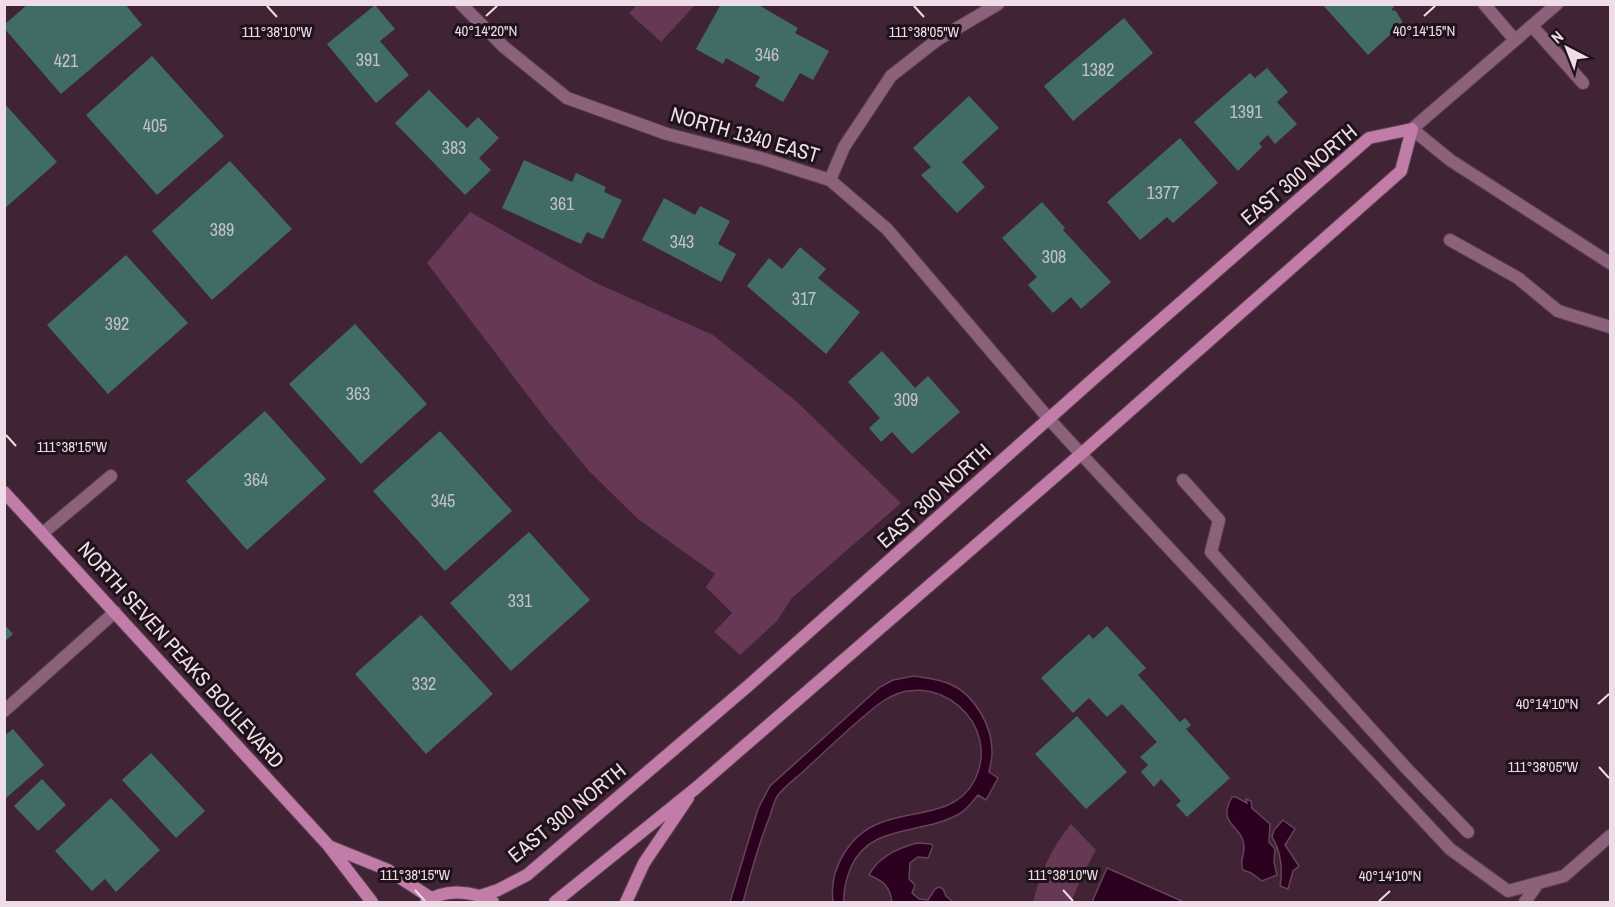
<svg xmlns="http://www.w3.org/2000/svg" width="1615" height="907" font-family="'Archivo Narrow',sans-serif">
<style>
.green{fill:#673756}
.water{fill:#2c001f;stroke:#66425b;stroke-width:1.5}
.building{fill:#416c66}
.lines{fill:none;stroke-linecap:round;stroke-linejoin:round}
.lane-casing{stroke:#5c4152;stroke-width:14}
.street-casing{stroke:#5c4152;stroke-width:14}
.secondary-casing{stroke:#5c4152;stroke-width:14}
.lane{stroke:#8c627b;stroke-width:12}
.street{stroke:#8c627b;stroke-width:12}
.secondary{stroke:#c17da7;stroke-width:12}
.ticks{fill:none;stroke:#eedce6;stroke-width:2}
.labels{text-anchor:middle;stroke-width:6;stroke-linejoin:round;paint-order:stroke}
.number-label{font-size:18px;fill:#c3c0c6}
.street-label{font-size:21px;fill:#eedce6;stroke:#1f121a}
.ticks-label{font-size:15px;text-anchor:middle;fill:#eedce6;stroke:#1f121a;stroke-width:6;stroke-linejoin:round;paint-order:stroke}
</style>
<rect width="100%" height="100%" fill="#402436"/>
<path class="green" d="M 637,5 L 637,4 L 695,5 L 661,42 L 629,13 Z
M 470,212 L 596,283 L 713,335 L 797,402 L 901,503 L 791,599 L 777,621 L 740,655 L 714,632 L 732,613 L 706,587 L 715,574 L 638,519 L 589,471 L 545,418 L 427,263 Z
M 1071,824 L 1096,850 L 1083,874 L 1071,902 L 1033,902 C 1040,873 1052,847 1071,824 Z"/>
<path class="water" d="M 914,676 C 926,678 939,679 950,684 C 975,695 993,727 992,754 C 992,760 990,766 989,772 L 998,778 L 986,800 L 978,795 C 972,802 967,810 959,814 C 923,835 870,823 851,867 C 846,879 843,890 844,902 L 833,902 C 831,886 834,870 843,855 C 852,840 864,829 880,823 C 910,810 955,816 973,783 C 1006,724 932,662 879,704 C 854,723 831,746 808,767 C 799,776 786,785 778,795 C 774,801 772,809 770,816 C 758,844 751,873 743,902 L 730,902 L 758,809 L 770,786 L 880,687 L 893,680 Z
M 1232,797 L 1236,797 L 1247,803 L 1246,799 L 1251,801 L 1252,808 L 1270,824 L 1269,842 L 1275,849 L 1274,862 L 1277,875 L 1262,881 L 1251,873 L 1243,870 C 1239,861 1245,854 1244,846 C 1242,824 1216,825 1232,797 Z
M 1283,820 L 1295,829 L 1285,845 L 1299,866 L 1293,871 L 1288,889 L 1280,886 C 1283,871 1281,851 1272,837 L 1274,830 Z
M 917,843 L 931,844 L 933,846 L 928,858 L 918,857 L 910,863 L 909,879 L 915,885 L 912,893 L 919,899 L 928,900 L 935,889 L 939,887 L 943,889 L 946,896 L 953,902 L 892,902 C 890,886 883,881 869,875 C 878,857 898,848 917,843 Z
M 1107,868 L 1184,902 L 1092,902 Z"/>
<path class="building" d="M 28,4 L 125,4 L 142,25 L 61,94 L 4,28 L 4,25 Z
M 721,4 L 757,4 L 798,28 L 795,33 L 829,51 L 813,80 L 800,73 L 783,102 L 755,86 L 760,77 L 726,58 L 723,64 L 696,49 Z
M 1322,4 L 1392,4 L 1394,7 L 1391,10 L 1396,11 L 1403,23 L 1368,55 Z
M 375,5 L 395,29 L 380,41 L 409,75 L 376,103 L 327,44 Z
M 1124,18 L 1153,53 L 1073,121 L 1044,86 Z
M 152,56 L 224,136 L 157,195 L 86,115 Z
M 1267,68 L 1288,92 L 1277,102 L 1297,124 L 1275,144 L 1268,135 L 1259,143 L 1262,147 L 1238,171 L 1194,122 L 1250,73 L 1255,78 Z
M 429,90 L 467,128 L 478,117 L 499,138 L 479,158 L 491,170 L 465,195 L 395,123 Z
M 969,96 L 999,128 L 962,162 L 985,187 L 957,213 L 921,175 L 931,167 L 913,148 Z
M 4,103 L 57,162 L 4,209 Z
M 1180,138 L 1218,183 L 1173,223 L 1167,217 L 1140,240 L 1107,202 Z
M 524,160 L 572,182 L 576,173 L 606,187 L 604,192 L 622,200 L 603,239 L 587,232 L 581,244 L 502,208 Z
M 230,161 L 292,229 L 212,300 L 152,231 Z
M 664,198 L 695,215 L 700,206 L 730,221 L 718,244 L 736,254 L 721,282 L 642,240 Z
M 1042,202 L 1065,228 L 1063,230 L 1111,282 L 1081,309 L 1071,297 L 1053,313 L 1028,285 L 1037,277 L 1002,238 Z
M 800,247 L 826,269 L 818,278 L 860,312 L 826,354 L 747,286 L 769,258 L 782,269 Z
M 126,255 L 188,323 L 108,394 L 47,325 Z
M 355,324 L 427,404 L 361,464 L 289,384 Z
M 882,351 L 915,388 L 928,376 L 960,412 L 912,454 L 892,432 L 881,442 L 869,428 L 880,418 L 848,382 Z
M 265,411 L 326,479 L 247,550 L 186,481 Z
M 440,431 L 512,511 L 445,571 L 373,491 Z
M 529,532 L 590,600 L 511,671 L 450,603 Z
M 421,615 L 493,694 L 426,754 L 355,674 Z
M 4,624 L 13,634 L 4,642 Z
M 1107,626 L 1146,668 L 1138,675 L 1180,722 L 1185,718 L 1191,725 L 1186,729 L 1230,778 L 1187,817 L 1176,805 L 1181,801 L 1161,779 L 1154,787 L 1141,772 L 1148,765 L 1140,757 L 1157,742 L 1122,704 L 1107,717 L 1089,698 L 1073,713 L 1041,678 L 1089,634 L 1093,639 Z
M 1077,716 L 1127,772 L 1086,809 L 1035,754 Z
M 13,729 L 44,765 L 6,798 L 4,736 Z
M 151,753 L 205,811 L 176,838 L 122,780 Z
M 42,779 L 66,805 L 38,831 L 14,806 Z
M 111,798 L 160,850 L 116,892 L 105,879 L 92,891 L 55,851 Z"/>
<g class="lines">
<defs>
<path id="lane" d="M 1532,26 L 1583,83
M 1412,129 L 1450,160 L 1610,263
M 1450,240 L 1518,278 L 1558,311 L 1610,327
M 1081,454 L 1450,849 L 1508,891 L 1564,876 L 1610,836
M 1183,480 L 1219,520 L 1211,552 L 1407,769 L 1468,832
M 43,533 L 111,476
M 4,711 L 115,612
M 1525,902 L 1538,883"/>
<path id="street" d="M 461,4 L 504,47 L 567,98 L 667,134 L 764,159 L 830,180 L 887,229 L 1049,419 L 1081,454
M 1484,4 L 1515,40
M 1412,129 L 1557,4
M 830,180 L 844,147 L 891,76 L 937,40 L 998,4"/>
<path id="secondary" d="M 4,492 L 328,845 L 372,902
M 331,847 L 388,870 L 431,898
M 480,896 L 498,890 L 527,875 L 748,686 L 1099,374 L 1369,138 L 1412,129 L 1401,171 L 1081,454 L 696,788 L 555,902
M 426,902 C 445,888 473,891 493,902
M 626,902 L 644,863 L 688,798"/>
</defs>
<use href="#lane" class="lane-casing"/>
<use href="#street" class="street-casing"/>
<use href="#secondary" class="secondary-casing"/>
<use href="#lane" class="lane"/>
<use href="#street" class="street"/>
<use href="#secondary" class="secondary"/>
</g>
<path class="ticks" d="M 267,6 L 277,17M 914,6 L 924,17M 486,16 L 497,6M 1424,16 L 1435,6M 6,435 L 16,446M 1598,704 L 1609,694M 1599,767 L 1609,778M 415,890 L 425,901M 1063,890 L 1073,901M 1379,901 L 1390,891"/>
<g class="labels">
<g class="number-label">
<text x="767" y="61">346</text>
<text x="368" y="66">391</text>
<text x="66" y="67">421</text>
<text x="1098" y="76">1382</text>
<text x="1246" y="118">1391</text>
<text x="155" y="132">405</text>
<text x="454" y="154">383</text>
<text x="1163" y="199">1377</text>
<text x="562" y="210">361</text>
<text x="222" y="236">389</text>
<text x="682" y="248">343</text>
<text x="1054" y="263">308</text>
<text x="804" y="305">317</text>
<text x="117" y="330">392</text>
<text x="358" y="400">363</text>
<text x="906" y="406">309</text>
<text x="256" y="486">364</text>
<text x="443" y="507">345</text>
<text x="520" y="607">331</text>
<text x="424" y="690">332</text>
</g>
<g class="street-label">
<text transform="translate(745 135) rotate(16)" y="7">NORTH 1340 EAST</text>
<text transform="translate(1299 175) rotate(-40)" y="7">EAST 300 NORTH</text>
<text transform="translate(934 496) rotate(-42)" y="7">EAST 300 NORTH</text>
<text transform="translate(181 655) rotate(48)" y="7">NORTH SEVEN PEAKS BOULEVARD</text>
<text transform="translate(567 813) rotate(-39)" y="7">EAST 300 NORTH</text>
</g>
</g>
<g class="ticks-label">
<text x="486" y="36">40°14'20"N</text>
<text x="1424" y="36">40°14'15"N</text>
<text x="277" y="37">111°38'10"W</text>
<text x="924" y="37">111°38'05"W</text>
<text x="72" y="452">111°38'15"W</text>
<text x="1547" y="709">40°14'10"N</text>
<text x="1543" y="772">111°38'05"W</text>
<text x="415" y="880">111°38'15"W</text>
<text x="1063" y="880">111°38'10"W</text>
<text x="1390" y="881">40°14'10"N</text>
</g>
<rect width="1615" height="907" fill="none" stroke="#eedce6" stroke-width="12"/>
<g transform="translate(1567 48) rotate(318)" stroke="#1f121a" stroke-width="4.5" paint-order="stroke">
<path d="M0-4.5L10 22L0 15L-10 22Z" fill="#eedce6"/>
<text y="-9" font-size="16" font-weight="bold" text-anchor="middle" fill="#eedce6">N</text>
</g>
</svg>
